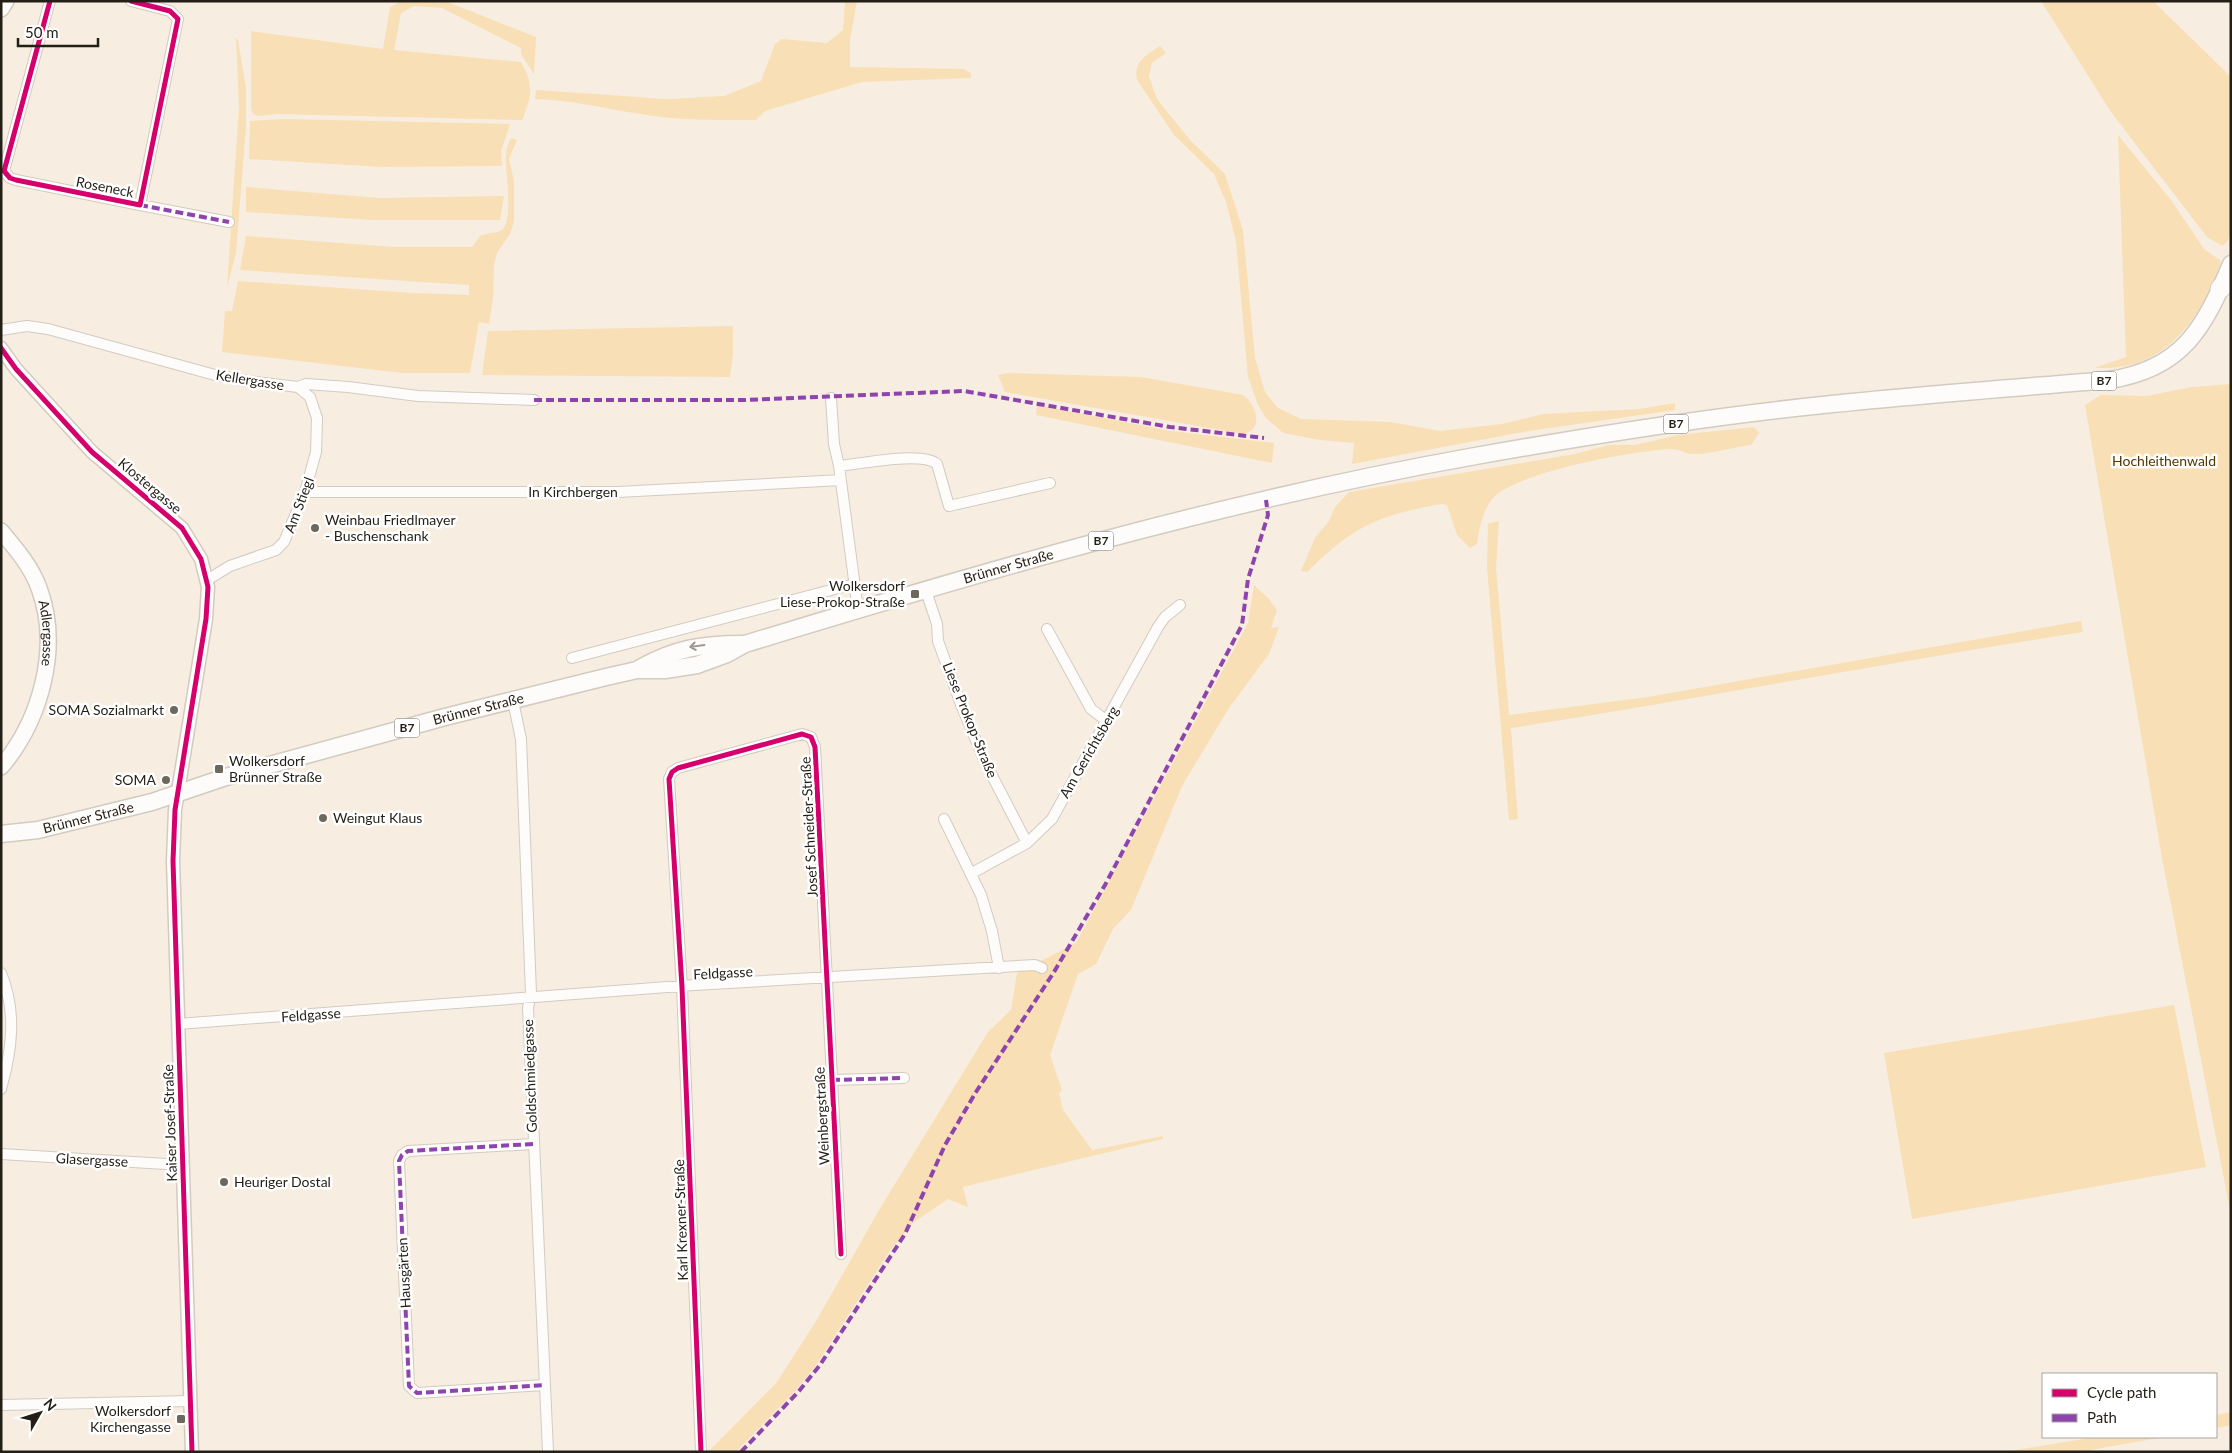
<svg xmlns="http://www.w3.org/2000/svg" width="2232" height="1453" font-family="Lato,sans-serif">
<style>
.green{fill:#f8dfb6}
.lines{fill:none;stroke-linecap:round;stroke-linejoin:round}
.minor-casing{stroke:#d2cbc2;stroke-width:12}
.tertiary-casing{stroke:#d2cbc2;stroke-width:15}
.secondary-casing{stroke:#d2cbc2;stroke-width:18}
.primary-casing{stroke:#d2cbc2;stroke-width:19}
.motorway-casing{stroke:#d2cbc2;stroke-width:21}
.minor{stroke:#fefcfa;stroke-width:10}
.tertiary{stroke:#fefcfa;stroke-width:12}
.secondary{stroke:#fefcfa;stroke-width:15}
.primary{stroke:#fefcfa;stroke-width:16}
.motorway{stroke:#fefcfa;stroke-width:19}
.quiet{stroke:#8e44ad;stroke-width:4;stroke-dasharray:8 4;stroke-linecap:butt}
.cycleway-casing{stroke:#fff;stroke-width:8}
.cycleway{stroke:#d6006c;stroke-width:5}
.oneway{stroke:#9b9893}
.poi-dot{fill:#6d675d;stroke:#fff;stroke-width:2}
.labels{text-anchor:middle;stroke-width:5;stroke-linejoin:round;paint-order:stroke}
.shield{fill:#fff;stroke:#65625c;stroke-width:1}
.shield-label{font-size:12px;font-weight:bold;fill:#231e16}
.street-label{font-size:14px;fill:#231e16;stroke:#fff}
.park-label{font-size:14px;fill:#543800;stroke:#fff}
.poi-label{font-size:14px;fill:#231e16;stroke:#fff;text-anchor:start}
</style>
<rect width="100%" height="100%" fill="#f7eee1"/>
<path class="green" d="M 401,1 L 445,1 L 536,37 L 534,74 L 521,54 L 521,48 L 442,8 L 414,6 L 401,13 L 394,50 L 521,62 C 534,84 532,97 522,120 L 277,114 L 258,116 L 253,114 L 251,109 L 251,31 L 383,49 L 390,7 Z
M 845,1 L 857,1 L 850,40 L 850,67 L 964,69 L 971,73 L 971,78 L 862,82 L 765,111 L 756,120 C 718,120 679,121 641,114 C 606,109 572,100 535,99 L 536,90 L 667,99 L 724,96 L 761,81 L 775,44 L 782,39 L 827,43 L 843,30 Z
M 2041,1 L 2153,1 L 2231,77 L 2231,233 L 2227,242 L 2222,246 L 2207,237 L 2111,112 Z
M 236,38 L 238,40 L 246,88 L 246,127 L 236,253 L 227,287 L 239,107 Z
M 1160,46 L 1166,53 L 1152,63 L 1149,77 L 1157,99 L 1190,140 L 1225,174 L 1243,230 L 1255,358 L 1265,392 L 1278,408 L 1301,419 L 1390,422 L 1440,431 L 1502,424 L 1543,414 L 1639,409 L 1675,403 L 1675,410 L 1523,432 L 1352,464 L 1354,443 L 1320,440 L 1283,433 L 1266,418 L 1258,405 L 1248,377 L 1236,241 L 1226,202 L 1214,174 L 1174,135 L 1137,80 C 1133,62 1146,55 1160,46 Z
M 284,119 L 510,124 L 501,152 L 502,166 L 382,167 L 249,159 L 250,121 Z
M 2118,135 L 2171,200 L 2204,249 L 2221,261 C 2205,307 2177,356 2125,366 C 2115,368 2104,368 2094,368 L 2126,357 Z
M 511,138 L 517,140 L 509,159 L 514,181 L 514,221 L 510,234 L 497,253 L 494,265 L 493,298 L 489,324 L 479,322 L 470,373 L 402,373 L 222,352 L 225,311 L 232,311 L 238,281 L 413,293 L 469,295 L 469,285 L 240,270 L 246,236 L 392,247 L 472,247 L 480,236 C 486,233 498,233 502,230 C 514,219 505,172 506,156 C 506,149 508,144 511,138 Z
M 246,187 L 378,198 L 504,196 L 500,220 L 373,220 L 246,212 Z
M 733,326 L 733,354 L 730,377 L 482,375 L 488,331 Z
M 1008,373 L 1141,377 L 1243,395 C 1256,404 1265,429 1243,434 L 1005,392 L 998,375 Z
M 2231,384 L 2231,1215 L 2162,858 L 2085,405 L 2101,395 L 2147,396 L 2192,387 Z
M 1037,405 L 1171,431 L 1274,443 L 1272,463 L 1036,415 Z
M 1754,427 L 1759,433 L 1751,445 C 1734,447 1707,455 1691,454 C 1684,453 1679,449 1672,449 C 1637,450 1516,472 1493,498 C 1483,510 1479,529 1477,544 L 1470,548 L 1457,535 L 1447,505 L 1441,504 C 1376,516 1354,526 1307,572 L 1301,571 L 1315,538 L 1329,521 L 1335,507 L 1349,492 L 1575,454 L 1609,445 L 1635,445 L 1678,435 Z
M 1499,521 L 1496,568 L 1509,715 L 1648,697 L 2081,621 L 2083,632 C 1892,662 1702,698 1511,728 L 1518,819 L 1509,820 L 1487,568 L 1488,524 Z
M 1254,585 L 1269,599 L 1277,610 L 1271,628 L 1279,627 L 1269,654 L 1229,708 L 1182,786 L 1131,910 L 1113,929 L 1096,964 L 1078,974 L 1050,1055 L 1062,1090 L 1059,1094 L 1063,1110 L 1092,1150 L 1163,1136 L 1163,1139 L 963,1187 L 968,1207 L 948,1199 L 914,1222 L 891,1249 L 816,1365 L 797,1389 L 736,1452 L 708,1452 L 777,1382 L 818,1318 L 879,1210 L 988,1032 L 1011,1010 L 1017,973 L 1076,943 L 1248,623 Z
M 2174,1005 L 2206,1167 L 1912,1219 L 1884,1053 Z
M 2231,1412 L 2231,1425 L 2216,1428 L 2216,1415 Z
M 2095,1437 L 2165,1437 L 2079,1452 L 2004,1452 Z"/>
<g class="lines">
<defs>
<path id="minor" d="M 50,1 L 4,171 L 10,178 L 16,180 L 140,205 L 178,19 L 170,11 L 131,1
M 140,205 L 229,222
M 1,330 L 27,326 L 48,329 L 215,375 L 247,381 L 298,387 L 306,384 L 348,387 L 418,396 L 534,400
M 831,398 L 834,444 L 839,466 L 858,610
M 839,466 C 860,464 922,451 937,464 L 949,506 L 1050,483
M 305,492 L 618,492 L 841,480
M 207,580 L 230,566 L 276,550 L 284,542 L 305,492 L 316,452 L 317,418 L 310,397 L 298,387
M 926,591 L 937,624 L 938,641 L 962,707 L 986,764 L 1027,843
M 1047,629 L 1091,709 L 1107,721
M 572,658 L 854,584
M 513,701 L 521,739 L 531,993 L 528,1008 L 548,1452
M 944,819 L 981,895 L 992,931 L 999,968
M 972,873 L 1027,843 L 1052,819 L 1158,627 L 1165,617 L 1180,605
M 1,973 C 17,1012 12,1050 1,1089
M 178,1024 L 694,985 L 1035,965 L 1042,968
M 832,1080 L 904,1078
M 533,1144 L 408,1151 L 402,1155 L 399,1161 L 409,1386 L 417,1393 L 544,1385
M 1,1154 L 182,1165
M 1,1405 L 191,1401
M 701,1452 L 682,987 L 669,779 L 672,772 L 678,768 L 802,734 L 811,737 L 815,747 L 841,1254"/>
<path id="tertiary" d="M 1,348 L 16,369 L 92,452 L 182,528 L 201,559 L 208,587 L 206,619 L 175,810 L 173,861 L 192,1452"/>
<g id="secondary">
<path d="M 1,9 L 6,1"/>
<path id="s1" d="M 1,531 C 16,549 31,566 39,588 C 61,647 41,720 1,767"/>
</g>
<g id="primary">
<path d="M 640,668 C 676,648 702,644 743,644"/>
<path id="s2" d="M 1,834 L 38,830 L 152,802 L 226,777 L 445,717 L 606,677 L 637,670 L 665,670 L 697,665 L 727,654 L 745,644 C 984,571 1224,501 1470,457 C 1587,436 1705,417 1823,405 C 1918,395 2013,388 2109,380 C 2183,369 2204,328 2231,264"/>
</g>
<path id="motorway" d="M 2220,289 L 2231,277"/>
</defs>
<use href="#minor" class="minor-casing"/>
<use href="#tertiary" class="tertiary-casing"/>
<use href="#secondary" class="secondary-casing"/>
<use href="#primary" class="primary-casing"/>
<use href="#motorway" class="motorway-casing"/>
<use href="#minor" class="minor"/>
<use href="#tertiary" class="tertiary"/>
<use href="#secondary" class="secondary"/>
<use href="#primary" class="primary"/>
<use href="#motorway" class="motorway"/>
<path class="quiet" d="M 140,205 L 229,222
M 534,400 L 743,400 L 964,391 L 1170,427 L 1264,438
M 832,1080 L 904,1078
M 533,1144 L 408,1151 L 402,1155 L 399,1161 L 409,1386 L 417,1393 L 544,1385
M 741,1452 L 799,1391 L 820,1365 L 905,1234 L 945,1145 L 976,1092 L 1054,972 L 1105,885 L 1242,625 L 1248,579 L 1268,515 L 1266,500"/>
<defs>
<path id="cycleway" d="M 50,1 L 4,171 L 10,178 L 16,180 L 140,205 L 178,19 L 170,11 L 131,1
M 1,348 L 16,369 L 92,452 L 182,528 L 201,559 L 208,587 L 206,619 L 175,810 L 173,861 L 192,1452
M 701,1452 L 682,987 L 669,779 L 672,772 L 678,768 L 802,734 L 811,737 L 815,747 L 841,1254"/>
</defs>
<use href="#cycleway" class="cycleway-casing"/>
<use href="#cycleway" class="cycleway"/>
</g>
<defs><path id="oneway-shaft" d="M-6 0H5M1.5-3L5.5 0L1.5 3" fill="none" stroke-width="1.6" stroke-linecap="round" stroke-linejoin="round" transform="scale(1.25)"/></defs>
<use class="oneway" href="#oneway-shaft" transform="translate(697 646) rotate(172)"/>
<g class="poi-dot">
<circle cx="315" cy="528" r="5"/>
<rect x="910" y="589" width="10" height="10" rx="2.5"/>
<circle cx="174" cy="710" r="5"/>
<rect x="214" y="764" width="10" height="10" rx="2.5"/>
<circle cx="166" cy="780" r="5"/>
<circle cx="323" cy="818" r="5"/>
<circle cx="224" cy="1182" r="5"/>
<rect x="176" y="1414" width="10" height="10" rx="2.5"/>
</g>
<g class="labels">
<g class="shield">
<rect x="2091.5" y="371.5" width="25" height="19" rx="4"/>
<rect x="1663.5" y="414.5" width="25" height="19" rx="4"/>
<rect x="1088.5" y="531.5" width="25" height="19" rx="4"/>
<rect x="394.5" y="718.5" width="25" height="19" rx="4"/>
</g>
<g class="shield-label">
<text x="2104" y="385">B7</text>
<text x="1676" y="428">B7</text>
<text x="1101" y="545">B7</text>
<text x="407" y="732">B7</text>
</g>
<g class="street-label">
<text transform="translate(105 187) rotate(11)" y="5">Roseneck</text>
<text transform="translate(250 380) rotate(9)" y="5">Kellergasse</text>
<text transform="translate(150 486) rotate(40)" y="5">Klostergasse</text>
<text x="573" y="497">In Kirchbergen</text>
<text transform="translate(299 505) rotate(-69)" y="5">Am Stiegl</text>
<text dy="5" stroke="none"><textPath href="#s2" startOffset="1045">Brünner Straße</textPath></text>
<text dy="5" stroke="none"><textPath href="#s1" startOffset="115">Adlergasse</textPath></text>
<text dy="5" stroke="none"><textPath href="#s2" startOffset="494">Brünner Straße</textPath></text>
<text transform="translate(970 720) rotate(68)" y="5">Liese Prokop-Straße</text>
<text transform="translate(1089 752) rotate(-60)" y="5">Am Gerichtsberg</text>
<text dy="5" stroke="none"><textPath href="#s2" startOffset="89">Brünner Straße</textPath></text>
<text transform="translate(809 827) rotate(-93)" y="5">Josef Schneider-Straße</text>
<text transform="translate(723 973) rotate(-3)" y="5">Feldgasse</text>
<text transform="translate(311 1015) rotate(-4)" y="5">Feldgasse</text>
<text transform="translate(530 1076) rotate(-92)" y="5">Goldschmiedgasse</text>
<text transform="translate(822 1116) rotate(-93)" y="5">Weinbergstraße</text>
<text transform="translate(170 1123) rotate(-92)" y="5">Kaiser Josef-Straße</text>
<text transform="translate(92 1160) rotate(3)" y="5">Glasergasse</text>
<text transform="translate(681 1220) rotate(-92)" y="5">Karl Krexner-Straße</text>
<text transform="translate(404 1273) rotate(-93)" y="5">Hausgärten</text>
</g>
<g class="park-label">
<text x="2164" y="466">Hochleithenwald</text>
</g>
<g class="poi-label">
<text x="325" y="525">Weinbau Friedlmayer<tspan x="325" dy="16">- Buschenschank</tspan></text>
<text x="905" y="591" text-anchor="end">Wolkersdorf<tspan x="905" dy="16">Liese-Prokop-Straße</tspan></text>
<text x="164" y="715" text-anchor="end">SOMA Sozialmarkt</text>
<text x="229" y="766">Wolkersdorf<tspan x="229" dy="16">Brünner Straße</tspan></text>
<text x="156" y="785" text-anchor="end">SOMA</text>
<text x="333" y="823">Weingut Klaus</text>
<text x="234" y="1187">Heuriger Dostal</text>
<text x="171" y="1416" text-anchor="end">Wolkersdorf<tspan x="171" dy="16">Kirchengasse</tspan></text>
</g>
</g>
<rect width="2232" height="1453" fill="none" stroke="#231e16" stroke-width="5"/>
<rect x="2042" y="1373" width="175" height="65" fill="#ffffff" stroke="#a7a5a2"/>
<rect x="2052" y="1389" width="25" height="8" fill="#d6006c" stroke="#a7a5a2"/>
<text x="2087" y="1398" font-size="15" fill="#231e16">Cycle path</text>
<rect x="2052" y="1414" width="25" height="8" fill="#8e44ad" stroke="#a7a5a2"/>
<text x="2087" y="1423" font-size="15" fill="#231e16">Path</text>
<g transform="translate(40 1413) rotate(51)" stroke="#ffffff" stroke-width="4" paint-order="stroke">
<path d="M0-4L9 19L0 12L-9 19Z" fill="#231e16"/>
<text y="-8" font-size="14" font-weight="bold" text-anchor="middle" fill="#231e16">N</text>
</g>
<path d="M18 38v8h80v-8" fill="none" stroke="#231e16" stroke-width="2.5"/>
<text x="25" y="38" font-size="15" fill="#231e16" stroke="#ffffff" stroke-width="4" paint-order="stroke">50 m</text>
</svg>
